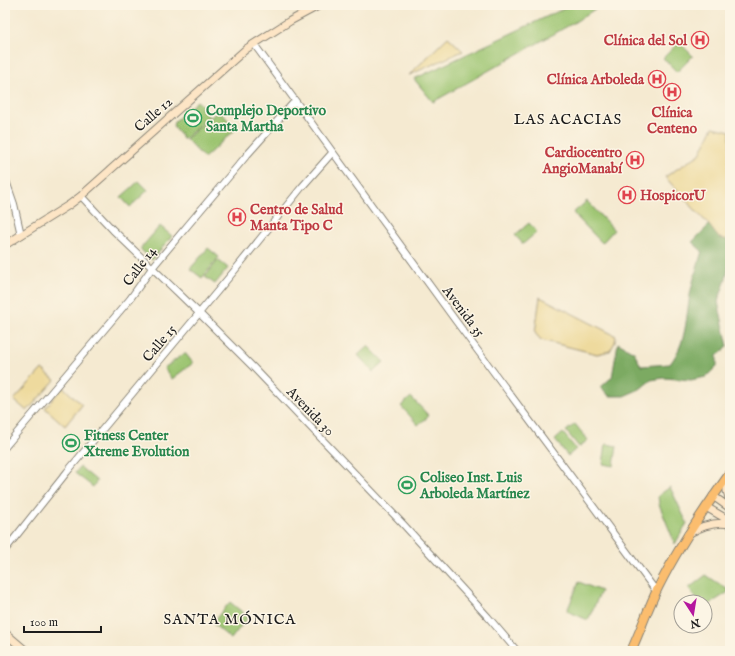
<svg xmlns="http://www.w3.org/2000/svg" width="735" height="656" font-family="'IM FELL English',serif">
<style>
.green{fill:#9bc470;stroke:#5c7046}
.forest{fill:#7caa62;stroke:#4c633f}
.sand{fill:#eeda9e;stroke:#857b5d}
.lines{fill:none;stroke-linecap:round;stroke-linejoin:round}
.tertiary-casing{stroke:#888376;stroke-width:8}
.secondary-casing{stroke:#888376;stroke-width:9}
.primary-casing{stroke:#888376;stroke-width:10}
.tertiary{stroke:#fff;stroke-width:6}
.secondary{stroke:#fde5c5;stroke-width:7}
.primary{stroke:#fbbd6e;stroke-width:8}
.labels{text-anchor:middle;stroke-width:3;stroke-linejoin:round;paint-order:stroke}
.health-label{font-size:14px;font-weight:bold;fill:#be3a42;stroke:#fcf5e5;text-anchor:end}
.leisure-label{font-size:14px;font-weight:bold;fill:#27864d;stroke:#fcf5e5;text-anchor:start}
.street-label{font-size:14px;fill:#1c1c1c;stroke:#fcf5e5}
.neighbourhood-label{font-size:15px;letter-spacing:1px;fill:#1c1c1c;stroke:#fcf5e5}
</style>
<rect width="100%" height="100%" fill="#fcf5e5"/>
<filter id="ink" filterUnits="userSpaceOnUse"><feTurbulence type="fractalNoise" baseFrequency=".025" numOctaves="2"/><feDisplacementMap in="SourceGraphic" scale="8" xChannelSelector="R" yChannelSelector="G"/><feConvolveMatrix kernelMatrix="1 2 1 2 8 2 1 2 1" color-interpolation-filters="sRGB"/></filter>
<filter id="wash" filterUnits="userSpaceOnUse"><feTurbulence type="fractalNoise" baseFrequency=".012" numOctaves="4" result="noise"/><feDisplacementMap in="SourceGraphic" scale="16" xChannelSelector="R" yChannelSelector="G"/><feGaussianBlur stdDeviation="0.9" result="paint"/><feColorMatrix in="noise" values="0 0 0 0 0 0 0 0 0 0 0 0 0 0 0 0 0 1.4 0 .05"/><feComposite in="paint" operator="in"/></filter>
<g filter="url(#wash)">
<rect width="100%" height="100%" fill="#f5ead1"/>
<path class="green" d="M 569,5 L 601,5 L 575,22 L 433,102 L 414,79 L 563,9 Z
M 679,42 L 693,56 L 677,72 L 663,58 Z
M 197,101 L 203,106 L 201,108 L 209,117 L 184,139 L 173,126 L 174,122 Z
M 219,110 L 236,129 L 204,158 L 186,139 Z
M 139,181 L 148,190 L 130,207 L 121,197 Z
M 587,201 L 614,230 L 602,243 L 573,213 Z
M 529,223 L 537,232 L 523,244 L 515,235 Z
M 160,226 L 172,236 L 152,260 L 140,249 Z
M 208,248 L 219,257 L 202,278 L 190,269 Z
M 218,260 L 228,268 L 215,284 L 205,277 Z
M 368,346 L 384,362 L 373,372 L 358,355 Z
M 185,353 L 193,363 L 172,379 L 164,368 Z
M 411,397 L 429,416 L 418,425 L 401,406 Z
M 575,424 L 588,440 L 579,447 L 566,431 Z
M 563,433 L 576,449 L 568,456 L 555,440 Z
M 606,444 L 617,446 L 614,466 L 603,464 Z
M 80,467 L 97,481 L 93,487 L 75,473 Z
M 670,487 L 687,523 L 675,544 L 659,504 L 658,496 Z
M 706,575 L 730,591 L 705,607 L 705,602 L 699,602 L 689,588 Z
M 579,582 L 601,591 L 588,620 L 567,611 Z
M 230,602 L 248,617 L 231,639 L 212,623 Z"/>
<path class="forest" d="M 709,225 L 719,238 L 730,240 L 730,260 L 726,279 L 718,302 L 728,346 L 717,356 L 717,366 L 706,377 L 691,380 L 664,378 L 651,380 L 640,389 L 624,396 L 609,396 L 601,387 L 612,377 L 618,343 L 634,352 L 641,366 L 670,364 C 688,340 685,318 691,290 C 694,277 698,264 702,251 L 692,242 Z"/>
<path class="sand" d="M 448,37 L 463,51 L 409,75 Z
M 713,127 L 730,131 L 730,240 L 719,238 L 709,225 L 665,177 L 700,154 Z
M 540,297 L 616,336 L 615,342 L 610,351 L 597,354 L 541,340 L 535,333 Z
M 42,369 L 55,380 L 27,411 L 14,400 Z
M 63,387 L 82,405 L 65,426 L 45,408 Z"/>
</g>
<g filter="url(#ink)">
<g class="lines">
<defs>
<path id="tertiary" d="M 254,44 L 455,320 L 656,591
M 5,178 L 14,204 L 21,235
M 81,196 L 113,230 L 196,310 L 253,367 L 403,524 L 488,617 L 517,651
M 5,447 L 130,299 L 152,268 L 188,225 L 247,155 L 295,101
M 5,550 L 67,472 L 235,270 L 301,188 L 332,153"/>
<path id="secondary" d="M 5,245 L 69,205 L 81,196 L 246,49 L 290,21 L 320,5
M 727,478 L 727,491 L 730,501
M 713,496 L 730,508
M 706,507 L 730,521
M 688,534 C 701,526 715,521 730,524
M 5,633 L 26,651"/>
<path id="primary" d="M 631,651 C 641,630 648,607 659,586 C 679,546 704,509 730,473"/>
</defs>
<use href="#tertiary" class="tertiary-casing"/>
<use href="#secondary" class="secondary-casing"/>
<use href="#primary" class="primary-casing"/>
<use href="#tertiary" class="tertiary"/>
<use href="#secondary" class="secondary"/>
<use href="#primary" class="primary"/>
</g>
</g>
<defs>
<symbol id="hospital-ring" viewBox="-11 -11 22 22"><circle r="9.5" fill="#fcf5e5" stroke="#e0444e" stroke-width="1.5"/><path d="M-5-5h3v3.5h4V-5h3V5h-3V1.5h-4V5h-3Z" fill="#e0444e"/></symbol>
<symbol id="stadium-ring" viewBox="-11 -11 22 22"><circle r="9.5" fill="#fcf5e5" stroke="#2e9e5b" stroke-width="1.5"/><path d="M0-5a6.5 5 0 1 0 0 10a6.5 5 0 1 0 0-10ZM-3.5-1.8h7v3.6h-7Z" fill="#2e9e5b"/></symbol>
</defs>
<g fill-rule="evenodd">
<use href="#hospital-ring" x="690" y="30" width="20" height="20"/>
<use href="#hospital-ring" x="647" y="69" width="20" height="20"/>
<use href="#hospital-ring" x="662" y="82" width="20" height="20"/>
<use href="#stadium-ring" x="183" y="108" width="20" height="20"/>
<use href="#hospital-ring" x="625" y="150" width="20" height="20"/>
<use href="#hospital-ring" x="617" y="185" width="20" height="20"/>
<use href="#hospital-ring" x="227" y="207" width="20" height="20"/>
<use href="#stadium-ring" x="61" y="433" width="20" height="20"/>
<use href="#stadium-ring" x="397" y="475" width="20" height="20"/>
</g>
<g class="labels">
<g class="health-label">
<text x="687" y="45">Clínica del Sol</text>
<text x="644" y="84">Clínica Arboleda</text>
<text x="672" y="117" text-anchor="middle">Clínica<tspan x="672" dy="16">Centeno</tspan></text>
<text x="622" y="157">Cardiocentro<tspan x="622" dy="16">AngioManabí</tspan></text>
<text x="640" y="200" text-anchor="start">HospicorU</text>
<text x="250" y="214" text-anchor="start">Centro de Salud<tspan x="250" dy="16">Manta Tipo C</tspan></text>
</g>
<g class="leisure-label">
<text x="206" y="115">Complejo Deportivo<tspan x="206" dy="16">Santa Martha</tspan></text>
<text x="84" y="440">Fitness Center<tspan x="84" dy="16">Xtreme Evolution</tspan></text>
<text x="420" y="482">Coliseo Inst. Luis<tspan x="420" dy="16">Arboleda Martínez</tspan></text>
</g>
<g class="street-label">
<text transform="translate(153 114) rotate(-41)" y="5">Calle 12</text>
<text transform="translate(139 266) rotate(-53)" y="5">Calle 14</text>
<text transform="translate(464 311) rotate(53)" y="5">Avenida 35</text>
<text transform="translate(159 343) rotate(-50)" y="5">Calle 15</text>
<text transform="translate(311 411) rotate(46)" y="5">Avenida 30</text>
</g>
<g class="neighbourhood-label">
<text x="568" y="124">LAS ACACIAS</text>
<text x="230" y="624">SANTA MÓNICA</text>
</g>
</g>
<rect width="735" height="656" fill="none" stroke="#fcf5e5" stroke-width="20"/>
<g transform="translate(693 614) rotate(168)"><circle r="19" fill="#fcf5e5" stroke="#a29e95"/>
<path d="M0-3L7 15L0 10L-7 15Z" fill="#b5179e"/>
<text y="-6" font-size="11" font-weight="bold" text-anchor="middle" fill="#1c1c1c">N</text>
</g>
<path d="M24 626v6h77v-6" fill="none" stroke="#1c1c1c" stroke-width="2"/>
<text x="30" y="626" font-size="12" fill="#1c1c1c" stroke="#fcf5e5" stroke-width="3" paint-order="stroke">100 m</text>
</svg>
